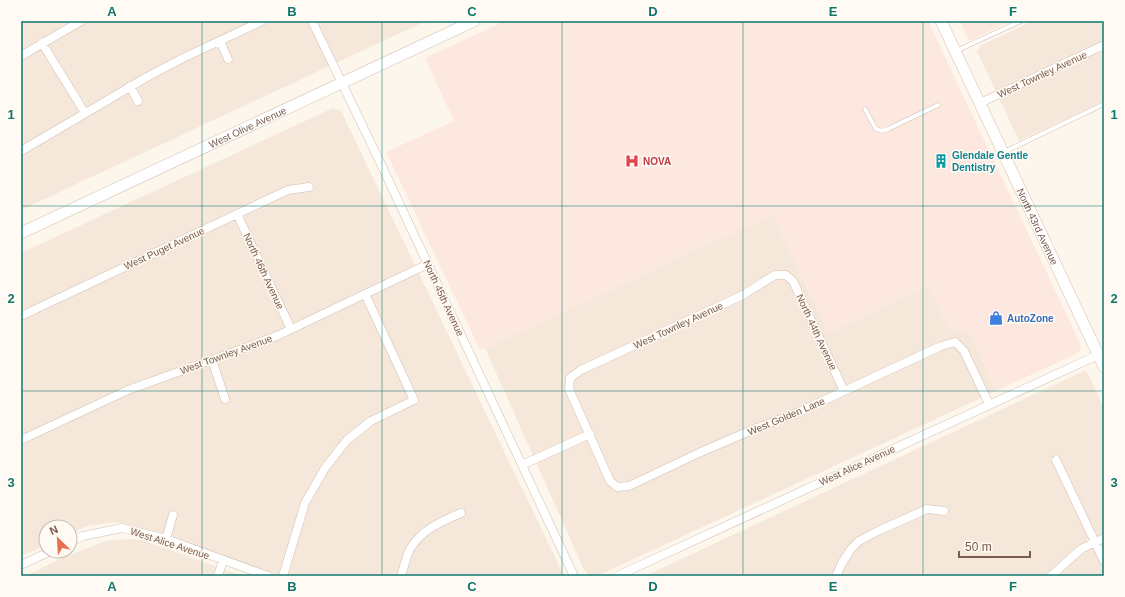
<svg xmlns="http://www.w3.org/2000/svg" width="1125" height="597" font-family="Helvetica,sans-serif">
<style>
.residential{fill:#f5e8da}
.commercial{fill:#fde8e0}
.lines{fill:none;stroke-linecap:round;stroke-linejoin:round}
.lane-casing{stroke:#d1beb0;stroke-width:5}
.street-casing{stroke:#d1beb0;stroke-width:9}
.secondary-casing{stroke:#d6c0b0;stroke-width:12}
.lane{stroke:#fff;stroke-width:4}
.street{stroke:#fff;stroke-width:8}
.secondary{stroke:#fff;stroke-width:11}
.grid{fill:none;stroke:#0f766e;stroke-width:1;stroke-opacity:0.55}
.labels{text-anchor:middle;stroke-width:3;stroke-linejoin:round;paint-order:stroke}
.street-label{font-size:10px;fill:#7a5c4d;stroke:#fffaf3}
.culture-label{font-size:10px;font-weight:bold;fill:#0d838f;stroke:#fffaf3;text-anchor:start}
.health-label{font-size:10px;font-weight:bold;fill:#be3a42;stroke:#fffaf3;text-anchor:start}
.shop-label{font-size:10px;font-weight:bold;fill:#366cbe;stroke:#fffaf3;text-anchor:start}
.neatline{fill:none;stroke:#0f766e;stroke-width:1.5}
.grid-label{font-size:13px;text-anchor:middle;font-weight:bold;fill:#0f766e}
</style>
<rect width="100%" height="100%" fill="#fdf6ec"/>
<path class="residential" d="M 21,21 L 426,21 L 21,210 Z
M 1033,21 L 1104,21 L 1104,101 L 1019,141 L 977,51 L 980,46 Z
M 333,108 L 341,111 L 564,576 L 280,576 L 117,522 L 87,526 L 70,534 L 70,527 L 46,527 L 46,545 L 21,556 L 21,253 Z
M 773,214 L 828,333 L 929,286 L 949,328 L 960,329 L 968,333 L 973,339 L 996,391 L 597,576 L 589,576 L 584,570 L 485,348 Z
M 1086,370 L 1104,408 L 1104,576 L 645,576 Z
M 129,539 L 142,540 L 243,576 L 26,576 L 60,559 L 106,541 Z"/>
<path class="commercial" d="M 505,21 L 928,21 L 1080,343 L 1081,347 L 1079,351 L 1076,354 L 996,391 L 973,339 L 968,333 L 960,329 L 949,328 L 929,286 L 828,333 L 773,214 L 480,350 L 386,152 L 454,121 L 425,58 Z
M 960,21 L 1011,21 L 969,41 Z"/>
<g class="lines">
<defs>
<path id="lane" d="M 956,51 L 1021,21
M 865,109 L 876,129 L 882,131 L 888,129 L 938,105
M 1004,152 L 1104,104"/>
<path id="street" d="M 312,21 L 380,162 L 574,576
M 220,41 L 228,59
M 42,43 L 85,113
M 21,56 L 81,21
M 130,86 L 138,101
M 980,103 L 1104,45
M 21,151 L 147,77 L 183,58 L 262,21
M 237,214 L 291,329
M 21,316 L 288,190 L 309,187
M 212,360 L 225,399
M 844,391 L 793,281 L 786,275 L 775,275 L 741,296 L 581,370 L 570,378 L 569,389 L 610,481 L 617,487 L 629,486 L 701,452 L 752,430 L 799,412 L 941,346 L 955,342 L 964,351 L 989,404
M 21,440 L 128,390 L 242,349 L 279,335 L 428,264
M 1056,460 L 1104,561
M 522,465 L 590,434
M 166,539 L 173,515
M 70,542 L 83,536 L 122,528 L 166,539 L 268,576
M 21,565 L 51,551
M 218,576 L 223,560
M 283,576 L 305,503 L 325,468 L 347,440 L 371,421 L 414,400 L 365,294
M 401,576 C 404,567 406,557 410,549 C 421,530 442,521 461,513
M 617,576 L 1098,355
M 836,576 L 842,563 L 851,549 L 859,541 L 878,531 L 927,509 L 944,511
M 1051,576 L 1081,549 L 1104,538"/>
<g id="secondary">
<path id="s1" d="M 941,21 L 1104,367"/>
<path id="s2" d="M 21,233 L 474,21"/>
</g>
</defs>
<use href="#lane" class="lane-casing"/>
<use href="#street" class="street-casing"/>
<use href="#secondary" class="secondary-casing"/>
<use href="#lane" class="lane"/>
<use href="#street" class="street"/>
<use href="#secondary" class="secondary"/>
</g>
<path class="grid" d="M 202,21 L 202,576M 382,21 L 382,576M 562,21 L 562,576M 743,21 L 743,576M 923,21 L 923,576M 21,206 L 1104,206M 21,391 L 1104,391"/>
<defs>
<symbol id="hospital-bare" viewBox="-9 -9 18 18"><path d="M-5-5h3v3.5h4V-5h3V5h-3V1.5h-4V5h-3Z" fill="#e0444e" stroke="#fffaf3" stroke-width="2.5" paint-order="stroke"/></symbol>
<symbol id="building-bare" viewBox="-9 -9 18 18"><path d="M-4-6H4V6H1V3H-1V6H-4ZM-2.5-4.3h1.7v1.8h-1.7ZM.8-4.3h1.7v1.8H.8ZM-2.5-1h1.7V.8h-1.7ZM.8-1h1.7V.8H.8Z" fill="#0f9aa8" stroke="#fffaf3" stroke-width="2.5" paint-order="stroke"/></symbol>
<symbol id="shop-bare" viewBox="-9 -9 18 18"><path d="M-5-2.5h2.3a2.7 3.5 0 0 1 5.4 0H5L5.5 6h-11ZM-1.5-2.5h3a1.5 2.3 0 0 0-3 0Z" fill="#3f7fe0" stroke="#fffaf3" stroke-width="2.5" paint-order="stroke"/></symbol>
</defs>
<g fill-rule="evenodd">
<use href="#hospital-bare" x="622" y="151" width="20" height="20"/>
<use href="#building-bare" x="931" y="151" width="20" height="20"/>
<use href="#shop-bare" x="986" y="308" width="20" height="20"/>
</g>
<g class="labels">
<g class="street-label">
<text transform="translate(1042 74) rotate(-25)" y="4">West Townley Avenue</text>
<text dy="4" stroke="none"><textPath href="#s2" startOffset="250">West Olive Avenue</textPath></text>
<text dy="4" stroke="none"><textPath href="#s1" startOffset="227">North 43rd Avenue</textPath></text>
<text transform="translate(164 248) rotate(-25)" y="4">West Puget Avenue</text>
<text transform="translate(264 271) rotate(65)" y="4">North 46th Avenue</text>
<text transform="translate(444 298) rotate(65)" y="4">North 45th Avenue</text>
<text transform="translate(678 325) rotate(-25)" y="4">West Townley Avenue</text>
<text transform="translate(817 332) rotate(65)" y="4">North 44th Avenue</text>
<text transform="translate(226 354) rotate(-20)" y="4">West Townley Avenue</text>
<text transform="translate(786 416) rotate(-23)" y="4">West Golden Lane</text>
<text transform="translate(857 465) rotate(-25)" y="4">West Alice Avenue</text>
<text transform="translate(170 543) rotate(18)" y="4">West Alice Avenue</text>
</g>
<g class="culture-label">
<text x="952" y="159">Glendale Gentle<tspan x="952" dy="12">Dentistry</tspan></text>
</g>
<g class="health-label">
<text x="643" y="165">NOVA</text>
</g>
<g class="shop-label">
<text x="1007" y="322">AutoZone</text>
</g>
</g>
<rect width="1125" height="597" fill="none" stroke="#fffaf3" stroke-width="44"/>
<g transform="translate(58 539) rotate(335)"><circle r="19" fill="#fffaf3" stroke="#cabbb1"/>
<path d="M0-3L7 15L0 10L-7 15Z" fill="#e76f51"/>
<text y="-6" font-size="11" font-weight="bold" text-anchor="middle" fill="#7a5c4d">N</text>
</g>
<path d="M959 551v6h71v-6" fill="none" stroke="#7a5c4d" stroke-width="2"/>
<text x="965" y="551" font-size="12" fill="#7a5c4d" stroke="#fffaf3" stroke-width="3" paint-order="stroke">50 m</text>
<rect x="22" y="22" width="1081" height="553" class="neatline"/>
<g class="grid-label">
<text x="112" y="16">A</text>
<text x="292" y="16">B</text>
<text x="472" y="16">C</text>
<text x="653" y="16">D</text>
<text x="833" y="16">E</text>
<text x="1013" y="16">F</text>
<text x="11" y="119">1</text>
<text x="1114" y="119">1</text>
<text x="11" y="303">2</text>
<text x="1114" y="303">2</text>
<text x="11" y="487">3</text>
<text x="1114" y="487">3</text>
<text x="112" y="591">A</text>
<text x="292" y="591">B</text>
<text x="472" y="591">C</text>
<text x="653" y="591">D</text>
<text x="833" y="591">E</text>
<text x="1013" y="591">F</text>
</g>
</svg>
